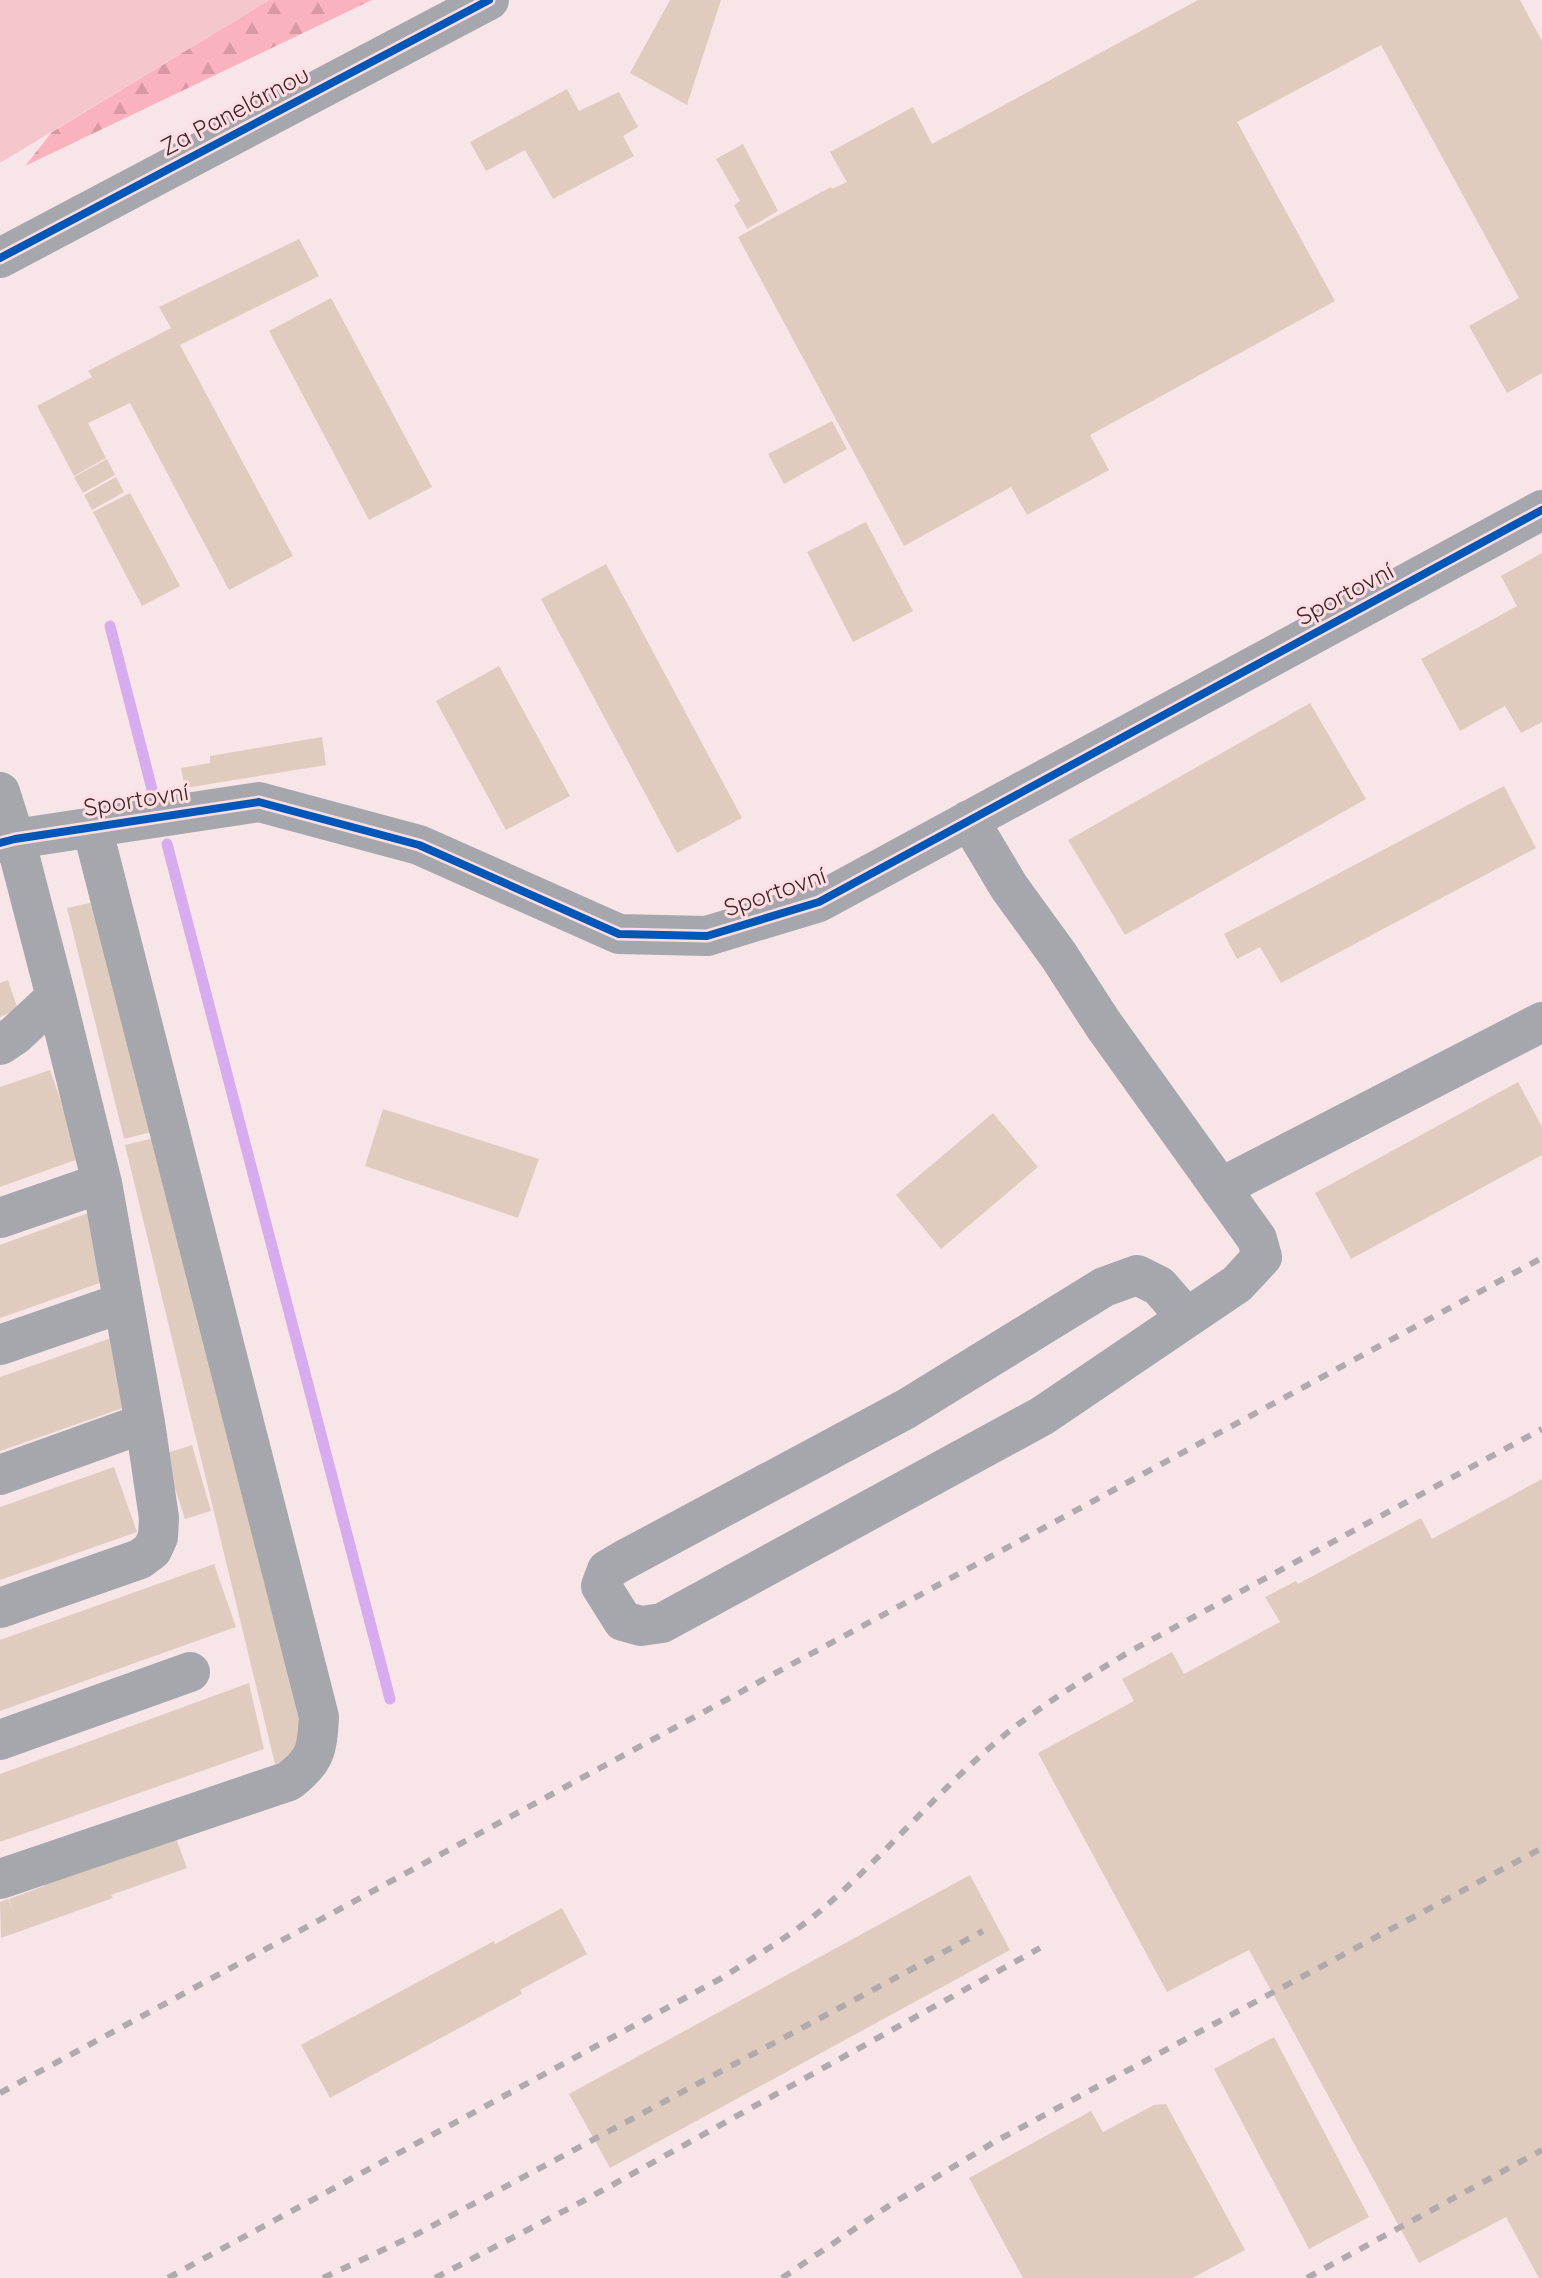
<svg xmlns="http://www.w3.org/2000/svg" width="1542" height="2278" font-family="Quicksand,sans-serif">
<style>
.forest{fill:url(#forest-firs)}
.pitch{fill:#f6c6cd}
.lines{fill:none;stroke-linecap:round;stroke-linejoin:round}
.stream{stroke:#d7acef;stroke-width:11}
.building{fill:#e0ccbf}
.minor{stroke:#a5a7ac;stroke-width:40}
.rail{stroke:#b0aaad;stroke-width:6;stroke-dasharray:10 10;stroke-linecap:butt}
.cycleway-casing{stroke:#fedee2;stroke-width:13}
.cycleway{stroke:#0057b8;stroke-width:8}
.labels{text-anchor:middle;stroke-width:6;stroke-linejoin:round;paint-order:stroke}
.street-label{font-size:24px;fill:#3b282b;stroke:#fedee2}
</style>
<defs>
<pattern id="forest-firs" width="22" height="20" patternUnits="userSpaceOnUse" patternTransform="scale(2)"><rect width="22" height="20" fill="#fbb2bf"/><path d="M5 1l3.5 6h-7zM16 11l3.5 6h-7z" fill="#d899a4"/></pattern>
</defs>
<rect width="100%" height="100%" fill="#f7e5e8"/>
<path class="forest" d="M 269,0 L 372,0 L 25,166 L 52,132 Z"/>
<path class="pitch" d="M 0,0 L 269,0 L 0,163 Z"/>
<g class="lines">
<path class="stream" d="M 110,626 L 154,797
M 167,844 L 390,1699"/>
</g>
<path class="building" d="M 670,0 L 721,0 L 687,105 L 630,73 Z
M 1198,0 L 1520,0 L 1542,41 L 1542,373 L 1507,393 L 1469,326 L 1519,298 L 1381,45 L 1237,122 L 1335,301 L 1090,435 L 1109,470 L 1027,515 L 1011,487 L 904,546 L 738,237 L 831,187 L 832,189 L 847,182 L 830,152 L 913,107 L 932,144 Z
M 567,89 L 579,111 L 619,92 L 638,127 L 623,136 L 634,156 L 553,199 L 525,150 L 486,171 L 470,142 Z
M 743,144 L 778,211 L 747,229 L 734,205 L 740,201 L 716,159 Z
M 299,239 L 319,276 L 180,345 L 293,556 L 229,590 L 130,403 L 88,423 L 106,458 L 74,476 L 37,406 L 92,377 L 88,371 L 171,328 L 159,307 Z
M 331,298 L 432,487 L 369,520 L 269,331 Z
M 832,421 L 847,449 L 784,484 L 768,454 Z
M 107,459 L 115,475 L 83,493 L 74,477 Z
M 116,477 L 124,492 L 92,510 L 84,495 Z
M 130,493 L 180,586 L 142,606 L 93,512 Z
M 866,522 L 913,611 L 853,642 L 807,552 Z
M 1542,553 L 1542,722 L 1521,733 L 1505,706 L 1460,731 L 1421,659 L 1517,606 L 1501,576 Z
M 606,564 L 742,818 L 677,853 L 541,599 Z
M 499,666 L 570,796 L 506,830 L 436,701 Z
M 1310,703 L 1366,799 L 1125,935 L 1068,840 Z
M 322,737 L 326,765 L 185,788 L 181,768 L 210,763 L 210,756 Z
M 1504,786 L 1536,848 L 1281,983 L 1260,947 L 1237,959 L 1224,934 Z
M 99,901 L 155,1131 L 124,1139 L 67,908 Z
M 8,980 L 18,1010 L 0,1017 L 0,983 Z
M 50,1070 L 81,1158 L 0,1187 L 0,1087 Z
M 1518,1082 L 1542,1127 L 1542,1155 L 1351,1259 L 1315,1193 Z
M 383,1109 L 539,1159 L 518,1218 L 365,1166 Z
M 993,1113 L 1038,1167 L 941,1249 L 896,1195 Z
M 158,1137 L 308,1757 L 275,1764 L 125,1145 Z
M 91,1212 L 114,1278 L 0,1318 L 0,1245 Z
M 117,1336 L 140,1402 L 0,1451 L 0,1377 Z
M 192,1445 L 211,1511 L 185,1519 L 164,1454 Z
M 114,1467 L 137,1532 L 0,1580 L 0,1507 Z
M 1542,1479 L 1542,2278 L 1539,2278 L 1506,2217 L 1419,2263 L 1249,1950 L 1167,1992 L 1038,1753 L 1134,1701 L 1122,1679 L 1172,1652 L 1184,1674 L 1280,1622 L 1265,1597 L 1296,1581 L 1298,1584 L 1421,1518 L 1432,1539 Z
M 214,1564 L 236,1627 L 0,1711 L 0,1640 Z
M 249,1683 L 264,1749 L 0,1842 L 0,1774 Z
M 175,1836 L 187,1868 L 111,1895 L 113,1898 L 1,1938 L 0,1902 L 8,1899 L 12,1909 L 9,1899 L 44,1886 L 43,1883 Z
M 970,1875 L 1010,1950 L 610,2168 L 569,2094 Z
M 562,1908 L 587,1954 L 520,1990 L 522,1994 L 330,2098 L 301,2045 L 494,1941 L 495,1944 Z
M 1274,2037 L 1369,2217 L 1309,2249 L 1214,2069 Z
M 1166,2104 L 1245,2250 L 1192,2278 L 1023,2278 L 969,2178 L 1091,2111 L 1103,2132 L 1154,2105 Z"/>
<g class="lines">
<path class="minor" d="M 0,258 L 489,0
M 0,792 L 15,839 L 56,997 L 102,1183 L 145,1423 L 159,1518 L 158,1537 L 152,1550 L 140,1559 L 0,1608
M 969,820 L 1009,887 L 1059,956 L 1103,1024 L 1257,1239 L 1262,1257 L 1237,1284 L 1042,1416 L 662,1623 L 641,1626 L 623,1621 L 601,1586 L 607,1570 L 624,1560 L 906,1409 L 1104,1287 L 1137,1275 L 1159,1286 L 1187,1318
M 0,843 L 15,839 L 259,802 L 419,845 L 619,934 L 707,936 L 819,902 L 1542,510
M 0,1045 L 15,1035 L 56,997
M 1220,1188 L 1542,1022
M 0,1218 L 102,1183
M 0,1345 L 122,1303
M 0,1475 L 145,1423
M 0,1740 L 190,1672
M 0,1879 L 289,1781 C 316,1760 317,1750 319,1717 L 92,827"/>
<path class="rail" d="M 0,2093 L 1542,1258
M 168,2278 L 720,1979 C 756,1956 794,1934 826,1906 C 889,1851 942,1786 1007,1733 C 1045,1703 1087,1677 1129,1652 L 1542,1429
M 323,2278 L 417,2234 L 983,1931
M 435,2278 L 585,2200 L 1040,1948
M 782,2278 L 890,2205 L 996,2141 L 1542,1848
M 1307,2278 L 1542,2150"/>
<defs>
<path id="cycleway" d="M 0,258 L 489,0
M 0,843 L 15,839 L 259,802 L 419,845 L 619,934 L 707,936 L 819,902 L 1542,510"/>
</defs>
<use href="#cycleway" class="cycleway-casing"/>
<use href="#cycleway" class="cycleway"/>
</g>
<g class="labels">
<g class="street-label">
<text transform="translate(235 111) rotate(-28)" y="8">Za Panelárnou</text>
<text transform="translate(1345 594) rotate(-28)" y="8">Sportovní</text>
<text transform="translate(136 800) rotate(-9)" y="8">Sportovní</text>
<text transform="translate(775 892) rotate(-19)" y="8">Sportovní</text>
</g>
</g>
</svg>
